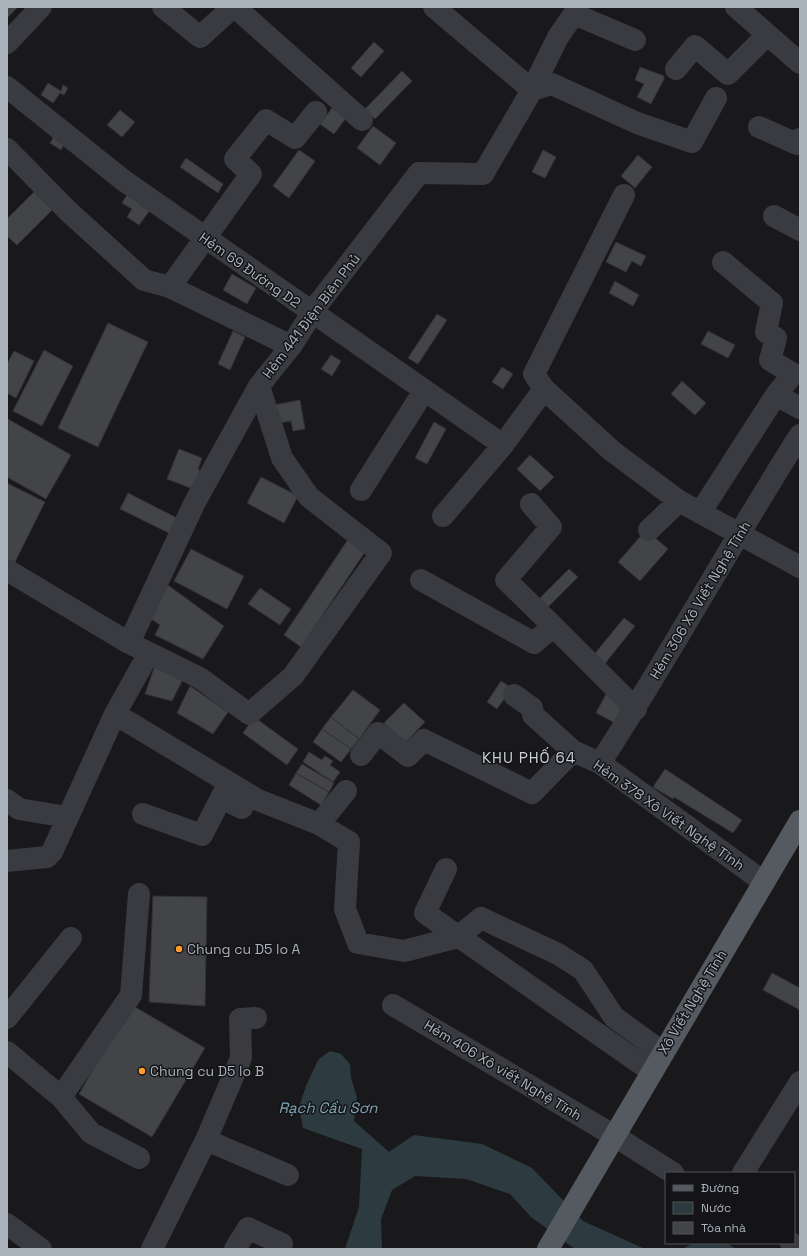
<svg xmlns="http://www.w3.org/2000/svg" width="807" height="1256" font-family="'Space Grotesk',sans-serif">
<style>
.water{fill:#2d3b41}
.building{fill:#434448;stroke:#333337}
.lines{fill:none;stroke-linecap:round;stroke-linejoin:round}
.minor{stroke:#393b41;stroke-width:22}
.major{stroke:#555960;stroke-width:22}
.poi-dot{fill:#ff9c2d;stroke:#141416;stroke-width:1.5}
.labels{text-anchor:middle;stroke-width:3;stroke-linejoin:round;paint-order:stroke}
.street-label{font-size:14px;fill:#aab2bc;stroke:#141416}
.poi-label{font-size:14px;fill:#aab2bc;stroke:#141416;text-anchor:start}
.neighbourhood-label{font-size:15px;letter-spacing:1px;fill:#cbd0d8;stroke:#141416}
.water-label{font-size:15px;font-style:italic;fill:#7ea6ba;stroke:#141416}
</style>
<rect width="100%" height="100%" fill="#19191b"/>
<path class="water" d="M 330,1051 L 341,1054 L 350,1064 L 351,1078 L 357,1097 L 354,1121 L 389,1152 L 414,1135 L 482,1144 L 532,1168 L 583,1221 L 645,1249 L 575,1249 L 531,1217 L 510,1194 L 466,1179 L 415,1176 L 392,1190 L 381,1219 L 382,1249 L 345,1249 L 359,1207 L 362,1149 L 303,1128 L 299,1107 L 306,1086 L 318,1060 Z
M 694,1243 L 727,1243 L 736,1249 L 682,1249 Z"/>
<path class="building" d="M 7,7 L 18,7 L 7,18 Z
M 374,42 L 384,51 L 361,77 L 351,68 Z
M 640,67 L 664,76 L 664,79 L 651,104 L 637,97 L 644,84 L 635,80 Z
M 402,71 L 412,81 L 375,119 L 365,109 Z
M 48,83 L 61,91 L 63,85 L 68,88 L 64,95 L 60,93 L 53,103 L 41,95 Z
M 332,108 L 346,118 L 334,134 L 320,124 Z
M 120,110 L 135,122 L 122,137 L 107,125 Z
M 373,126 L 396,143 L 380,165 L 357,148 Z
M 56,133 L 67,140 L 61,150 L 50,143 Z
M 299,150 L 315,161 L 289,198 L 273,186 Z
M 543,150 L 556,157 L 545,178 L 532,172 Z
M 638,155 L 652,167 L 635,188 L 621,176 Z
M 186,158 L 223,184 L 218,193 L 180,167 Z
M 34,192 L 52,210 L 17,245 L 7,236 L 7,219 Z
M 127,195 L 150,210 L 139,225 L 127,217 L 132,209 L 122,203 Z
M 616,242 L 646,256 L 641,266 L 632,261 L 626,272 L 606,262 Z
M 232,274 L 256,288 L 247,304 L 223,290 Z
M 615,281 L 639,295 L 633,306 L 609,293 Z
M 437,314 L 447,320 L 418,364 L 408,358 Z
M 108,323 L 148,342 L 98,447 L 58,428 Z
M 233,331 L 245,337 L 230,370 L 218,364 Z
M 708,331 L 735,345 L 728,358 L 701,344 Z
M 44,350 L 73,366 L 42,426 L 13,411 Z
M 14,351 L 34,361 L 16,398 L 7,393 L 7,364 Z
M 331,355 L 341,361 L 332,376 L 321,369 Z
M 502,367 L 513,374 L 503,389 L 492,382 Z
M 682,381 L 706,403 L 695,415 L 671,394 Z
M 300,400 L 305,429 L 293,431 L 291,421 L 278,423 L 274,405 Z
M 8,419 L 71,455 L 46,499 L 7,477 Z
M 434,422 L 446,429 L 427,464 L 415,458 Z
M 179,449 L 202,458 L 198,469 L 200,470 L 193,489 L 167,479 Z
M 530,455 L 554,477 L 540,491 L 517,469 Z
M 261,477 L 298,496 L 284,523 L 247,503 Z
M 7,483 L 45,502 L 13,566 L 7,563 Z
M 128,493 L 179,519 L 171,534 L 120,509 Z
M 646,530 L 668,549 L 640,581 L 618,562 Z
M 351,535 L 369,546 L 301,647 L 284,635 Z
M 191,549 L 244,576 L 227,609 L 174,581 Z
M 569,569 L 578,577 L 546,609 L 538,600 Z
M 165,583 L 224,626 L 203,659 L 155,635 L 160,625 L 148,617 Z
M 260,588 L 291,609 L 280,625 L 248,604 Z
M 624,618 L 635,626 L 603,666 L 592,657 Z
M 157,660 L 184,677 L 172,701 L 145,694 Z
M 501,681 L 512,688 L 497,709 L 487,702 Z
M 190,686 L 228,712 L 213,734 L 177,713 Z
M 353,690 L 380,710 L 359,739 L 331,717 Z
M 606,694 L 629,706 L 619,725 L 596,713 Z
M 404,703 L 425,722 L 405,743 L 384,723 Z
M 254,717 L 298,749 L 287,765 L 243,733 Z
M 331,717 L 359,739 L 351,749 L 322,729 Z
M 322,729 L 351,749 L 341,762 L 313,742 Z
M 309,752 L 322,760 L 325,756 L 333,761 L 330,765 L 340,772 L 333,782 L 303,762 Z
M 302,764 L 334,783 L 329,792 L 296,773 Z
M 665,769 L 742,820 L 733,833 L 674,797 L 673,799 L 653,787 Z
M 296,773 L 329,792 L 321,805 L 289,785 Z
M 153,896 L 207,897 L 205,1006 L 149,1002 Z
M 772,973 L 800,988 L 800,1010 L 763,990 Z
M 130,1004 L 205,1048 L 152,1137 L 79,1094 Z"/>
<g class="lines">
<path class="minor" d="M 163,7 L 200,37 L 233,7
M 235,7 L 362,120
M 434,7 L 532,90
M 736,7 L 800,63
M 7,43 L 41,7
M 676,69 L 695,46 L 728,74 L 767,35
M 7,87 L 123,180 L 503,445
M 532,90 L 552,84 L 637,123 L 692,142 L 716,98
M 759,127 L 797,144 L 800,139
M 7,149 L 68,211 L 144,280 L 170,287 L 291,346
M 624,195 L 534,374 L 544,389 L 612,451 L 679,501 L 800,567
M 774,216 L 800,230
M 723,262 L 772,303 L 766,332 L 776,338 L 770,360 L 793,374 L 776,395 L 800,408
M 170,287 L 251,174 L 235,159 L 266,120 L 295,138 L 316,112
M 361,490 L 424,391
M 531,504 L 551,527 L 506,580 L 553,626
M 700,513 L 776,395
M 443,516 L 503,445 L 544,389
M 649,530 L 679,501
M 7,570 L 129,643 L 200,678 L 249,714 L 293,676 L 381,553 L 309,497 L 282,458 L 259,386
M 421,580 L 534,643 L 553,626 L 636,709
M 129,643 L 194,504 L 259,386 L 291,346 L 318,304 L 419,173 L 483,174 L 532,90 L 558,37 L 574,14 L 635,40
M 514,695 L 532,708 L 533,715 L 573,751
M 115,714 L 258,800 L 319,824 L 346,791
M 361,755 L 378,733 L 408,756 L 424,740 L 532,793 L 573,751 L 600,763 L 764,882
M 600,763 C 670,656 731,543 800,435
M 228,785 L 221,798 L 242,808
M 7,800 L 19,809 L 67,817
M 143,814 L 202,835 L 221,798
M 319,824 L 349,842 L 345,909 L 358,943 L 404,951 L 458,937 L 481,918 L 558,954 L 583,970 L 614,1017 L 662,1052
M 7,861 L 47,857 L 52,852 L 115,714 L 149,653
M 446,869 L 425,913 L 651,1071
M 393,1005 L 613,1135 L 673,1173
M 7,1018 L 71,938
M 7,1052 L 61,1097 L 91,1133 L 139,1158
M 61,1097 L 131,995 L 139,894
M 206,1140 L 288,1175
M 743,1173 L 800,1082
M 7,1224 L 41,1249
M 791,1243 L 800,1249
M 152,1249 L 206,1140 L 241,1058 L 240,1019 L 256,1018
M 235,1249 L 248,1228 L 282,1244 L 278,1249"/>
<path class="major" d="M 548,1249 C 631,1106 716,964 800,821"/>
</g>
<g class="poi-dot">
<circle cx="179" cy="949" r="4"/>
<circle cx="142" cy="1071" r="4"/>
</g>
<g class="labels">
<g class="street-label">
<text transform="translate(250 270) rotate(35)" y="5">Hẻm 69 Đường D2</text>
<text transform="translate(311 316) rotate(-53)" y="5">Hẻm 441 Điện Biên Phủ</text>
<text transform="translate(700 600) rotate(-59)" y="5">Hẻm 306 Xô Viết Nghệ Tĩnh</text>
<text transform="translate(669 815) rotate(35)" y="5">Hẻm 378 Xô Viết Nghệ Tĩnh</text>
<text transform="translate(692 1002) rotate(-59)" y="5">Xô Viết Nghệ Tĩnh</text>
<text transform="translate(503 1070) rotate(31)" y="5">Hẻm 406 Xô viết Nghệ Tĩnh</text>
</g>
<g class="poi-label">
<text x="187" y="954">Chung cu D5 lo A</text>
<text x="150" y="1076">Chung cu D5 lo B</text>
</g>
<g class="neighbourhood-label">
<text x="529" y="763">KHU PHỐ 64</text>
</g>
<g class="water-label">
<text x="328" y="1113">Rạch Cầu Sơn</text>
</g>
</g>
<rect width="807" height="1256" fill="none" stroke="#aab2bc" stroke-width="16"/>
<rect x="665" y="1172" width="130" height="72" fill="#141416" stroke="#505358"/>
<rect x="673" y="1185" width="20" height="6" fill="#555960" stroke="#505358"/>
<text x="701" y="1192" font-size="12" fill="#aab2bc">Đường</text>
<rect x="673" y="1202" width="20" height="12" fill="#2d3b41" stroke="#505358"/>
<text x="701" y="1212" font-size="12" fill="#aab2bc">Nước</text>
<rect x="673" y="1222" width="20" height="12" fill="#434448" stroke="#505358"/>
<text x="701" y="1232" font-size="12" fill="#aab2bc">Tòa nhà</text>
</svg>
